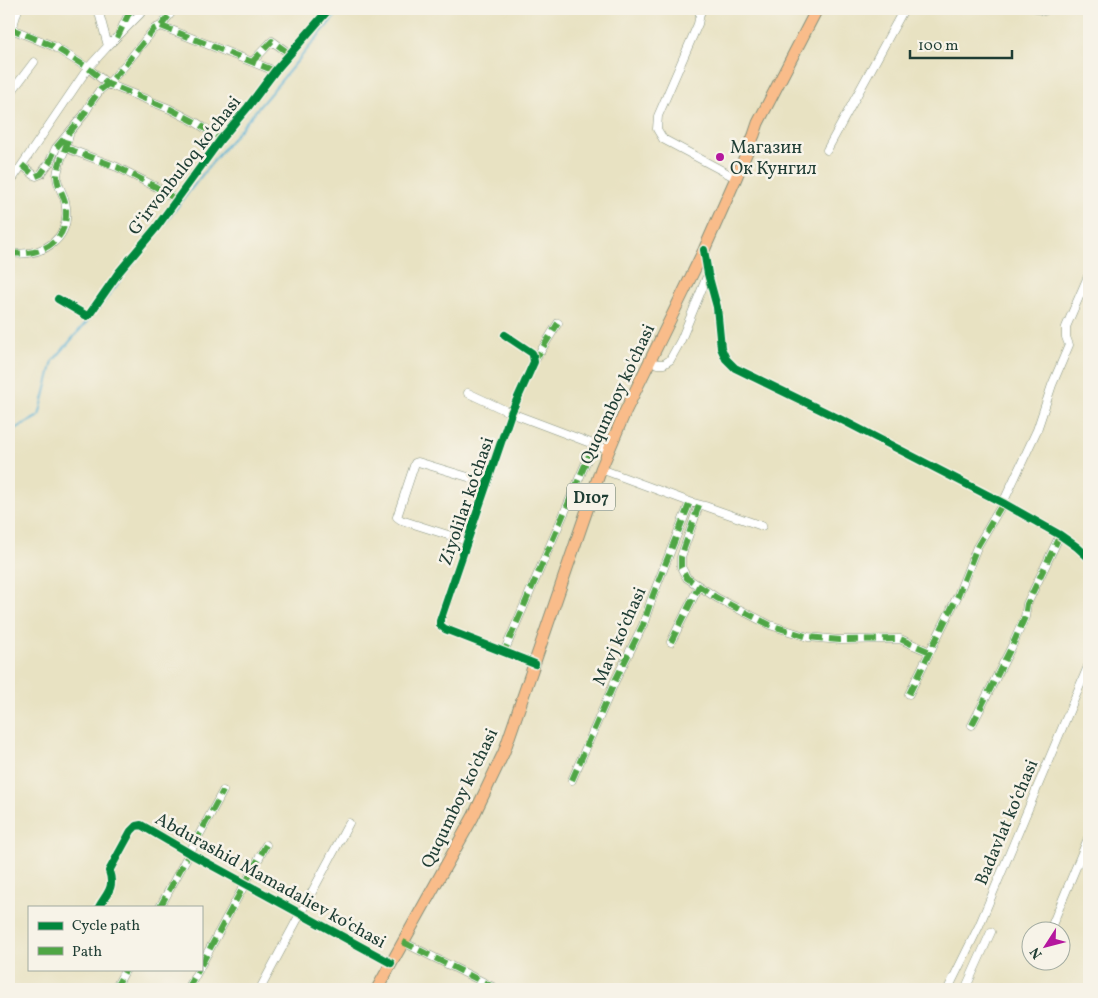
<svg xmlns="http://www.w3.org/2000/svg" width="1098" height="998" font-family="Vollkorn,serif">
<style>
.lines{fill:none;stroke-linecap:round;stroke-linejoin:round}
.stream{stroke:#58b1d5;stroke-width:2}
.street-casing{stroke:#84907b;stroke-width:9}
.primary-casing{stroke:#84907b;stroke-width:13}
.street{stroke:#fff;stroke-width:8}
.primary{stroke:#f9bc8a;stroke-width:11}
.quiet{stroke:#4fa644;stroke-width:6;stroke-dasharray:12 6;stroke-linecap:butt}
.cycleway-casing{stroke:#f7f3e8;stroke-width:11}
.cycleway{stroke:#00873e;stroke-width:8}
.poi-dot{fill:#b5179e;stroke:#f7f3e8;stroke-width:2}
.labels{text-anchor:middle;stroke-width:5;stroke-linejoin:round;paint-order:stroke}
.shield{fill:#f7f3e8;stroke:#60746a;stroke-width:1}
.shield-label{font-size:16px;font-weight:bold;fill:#1f3d34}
.poi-label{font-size:18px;fill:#1f3d34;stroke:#f7f3e8;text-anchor:start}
.street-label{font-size:18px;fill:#1f3d34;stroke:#f7f3e8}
</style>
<rect width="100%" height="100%" fill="#f7f3e8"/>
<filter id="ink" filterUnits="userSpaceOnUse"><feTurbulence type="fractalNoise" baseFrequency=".02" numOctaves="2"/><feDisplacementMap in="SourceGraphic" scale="10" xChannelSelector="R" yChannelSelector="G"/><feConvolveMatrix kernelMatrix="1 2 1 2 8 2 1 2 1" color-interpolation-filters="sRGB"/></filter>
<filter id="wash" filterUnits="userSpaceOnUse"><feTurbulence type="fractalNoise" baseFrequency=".0096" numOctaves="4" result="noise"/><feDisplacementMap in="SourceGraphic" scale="20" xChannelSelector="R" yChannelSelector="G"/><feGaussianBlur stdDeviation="1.12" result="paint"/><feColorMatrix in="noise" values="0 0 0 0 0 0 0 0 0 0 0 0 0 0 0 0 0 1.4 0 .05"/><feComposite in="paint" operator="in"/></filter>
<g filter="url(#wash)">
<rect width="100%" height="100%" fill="#e8e2c2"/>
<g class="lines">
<path class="stream" d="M 98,309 L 206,170 L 341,9
M 9,432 L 39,416 L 53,361 L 90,318"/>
</g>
</g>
<g filter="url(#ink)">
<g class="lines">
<defs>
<path id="street" d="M 98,9 L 108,46
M 701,9 L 698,24 L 658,116 L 657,129 L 663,139 L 736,178
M 1038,9 L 1044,11 L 1047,9
M 161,26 L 275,71
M 9,28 L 53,46 L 88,68 L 108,84 L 170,109 L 197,123 L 221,139
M 12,29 L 18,9
M 120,32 L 131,9
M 252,62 L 272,41 L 290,54
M 9,95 L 34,62
M 66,148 L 117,167 L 156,187 L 177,200
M 827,150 L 904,9
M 22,165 L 34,175 L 36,176 L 41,174 L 49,163 L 56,148 L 83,116 L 92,101 L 100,90 L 108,84 L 126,64 L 154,29 L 161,26 L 174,9
M 9,184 L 88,68 L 108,46 L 139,15 L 144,9
M 704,252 L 708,274 L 717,307 L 721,348 L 726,359 L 735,368 L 846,422 L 1003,503 L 1060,535 L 1077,547 L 1089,558
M 9,253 C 43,257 73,240 65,201 C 63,192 57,186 57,176 C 58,162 66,149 69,135
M 58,299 L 87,316 L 89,315 L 119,272 L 156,228 L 221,139 L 248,107 L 275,71 L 329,9
M 505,335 L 532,353 L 533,355 L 534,362 L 511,413 L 440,621 L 440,625 L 445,629 L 535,664
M 651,360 L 657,364 L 664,364 L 670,360 L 681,340 L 708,274
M 534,362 L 558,323
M 468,393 L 511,413 L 609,450
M 601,469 L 690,502 L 705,506 L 762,526
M 699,505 L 681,557 L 681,567 L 687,578 L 717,598 L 770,625 L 808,637 L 840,640 L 900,639 L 930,652
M 467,541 L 401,520 L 397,517 L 415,463 L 418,462 L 488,483
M 671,642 L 699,586
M 504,652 L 594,444
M 909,694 L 958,595 L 977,547 L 1003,503 L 1037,430 L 1052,385 L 1069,345 L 1066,337 L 1066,327 L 1089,274
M 972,725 L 1012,646 L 1025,617 L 1027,604 L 1060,535
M 572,780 L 615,681 L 643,625 L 653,595 L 690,502
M 99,907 C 107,893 115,888 109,871 L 131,831 L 136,826 L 141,825 L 189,853 L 391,963
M 160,907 L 223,791
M 1050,930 L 1089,836
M 403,942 L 497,989
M 201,965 L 266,845
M 115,989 L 126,969
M 188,989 L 199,969
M 260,989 L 349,823
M 948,989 L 979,926 L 1089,664
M 968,989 L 967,985 L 991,932"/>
<path id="primary" d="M 377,989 L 473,817 L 504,752 L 601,469 L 625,412 L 704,250 L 736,178 L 754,135 L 758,123 L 817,9"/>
</defs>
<use href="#street" class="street-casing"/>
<use href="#primary" class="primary-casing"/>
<use href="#street" class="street"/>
<use href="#primary" class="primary"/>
<path class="quiet" d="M 1038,9 L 1044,11 L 1047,9
M 161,26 L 275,71
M 9,28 L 53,46 L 88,68 L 108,84 L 170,109 L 197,123 L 221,139
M 117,38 L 131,9
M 252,62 L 272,41 L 290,54
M 66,148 L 117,167 L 156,187 L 177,200
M 22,165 L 34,175 L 36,176 L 41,174 L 49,163 L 56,148 L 83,116 L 92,101 L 100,90 L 108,84 L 126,64 L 154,29 L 161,26 L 174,9
M 9,253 C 43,257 72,240 65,202 C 63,193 57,186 57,176 C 58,163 66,149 69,136
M 534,362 L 558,323
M 699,505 L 681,557 L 681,567 L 687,578 L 717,598 L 770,625 L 808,637 L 840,640 L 900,639 L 930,652
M 671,642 L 699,586
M 500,650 L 504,652 L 594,444
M 909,694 L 958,595 L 977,547 L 1003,503
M 972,725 L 1012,646 L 1025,617 L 1027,604 L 1060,535
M 572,780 L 615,681 L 643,625 L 653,595 L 690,502
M 160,907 L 223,791
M 403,942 L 497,989
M 201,965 L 266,845
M 115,989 L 126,969
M 188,989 L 199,969"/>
<defs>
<path id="cycleway" d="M 704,250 L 708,274 L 717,307 L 721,348 L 726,359 L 735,368 L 846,422 L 1003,503 L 1060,535 L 1077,547 L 1089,558
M 58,299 L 87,316 L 89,315 L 119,272 L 156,228 L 221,139 L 248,107 L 275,71 L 329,9
M 505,335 L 532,353 L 533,355 L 534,362 L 511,413 L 440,621 L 440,625 L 445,629 L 535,664
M 99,907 C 107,893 115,888 109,871 L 131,831 L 136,826 L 141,825 L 189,853 L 391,963"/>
</defs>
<use href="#cycleway" class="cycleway-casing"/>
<use href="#cycleway" class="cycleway"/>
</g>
</g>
<circle class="poi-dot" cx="720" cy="157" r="5"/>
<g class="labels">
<rect class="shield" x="567" y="483.5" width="48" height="27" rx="4"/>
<g class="shield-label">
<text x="591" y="503">D107</text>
</g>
<g class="poi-label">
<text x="730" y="153">Магазин<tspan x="730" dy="21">Ок Кунгил</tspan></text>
</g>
<g class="street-label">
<text transform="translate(184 165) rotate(-52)" y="6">Gʻirvonbuloq koʻchasi</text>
<text transform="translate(617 394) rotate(-65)" y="6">Ququmboy ko'chasi</text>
<text transform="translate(466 501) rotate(-71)" y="6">Ziyolilar koʻchasi</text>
<text transform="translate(619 636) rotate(-66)" y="6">Mavj koʻchasi</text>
<text transform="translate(459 798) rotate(-64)" y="6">Ququmboy ko'chasi</text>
<text transform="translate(1006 822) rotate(-67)" y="6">Badavlat koʻchasi</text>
<text transform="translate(271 880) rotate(29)" y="6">Abdurashid Mamadaliev koʻchasi</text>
</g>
</g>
<rect width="1098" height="998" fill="none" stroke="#f7f3e8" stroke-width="30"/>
<rect x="28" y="906" width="175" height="65" fill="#f7f3e8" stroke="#a1aaa0"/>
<rect x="38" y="922" width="25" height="8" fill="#00873e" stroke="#a1aaa0"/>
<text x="72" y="930" font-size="15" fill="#1f3d34">Cycle path</text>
<rect x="38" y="947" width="25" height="8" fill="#4fa644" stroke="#a1aaa0"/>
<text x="72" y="956" font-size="15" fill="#1f3d34">Path</text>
<g transform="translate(1046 946) rotate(234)"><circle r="24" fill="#f7f3e8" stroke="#a1aaa0"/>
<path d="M0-4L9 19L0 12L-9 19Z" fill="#b5179e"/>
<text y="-8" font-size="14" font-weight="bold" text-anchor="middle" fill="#1f3d34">N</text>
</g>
<path d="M910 50v8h102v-8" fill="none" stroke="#1f3d34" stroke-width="2.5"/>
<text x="918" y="50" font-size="15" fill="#1f3d34" stroke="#f7f3e8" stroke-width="4" paint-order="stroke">100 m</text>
</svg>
